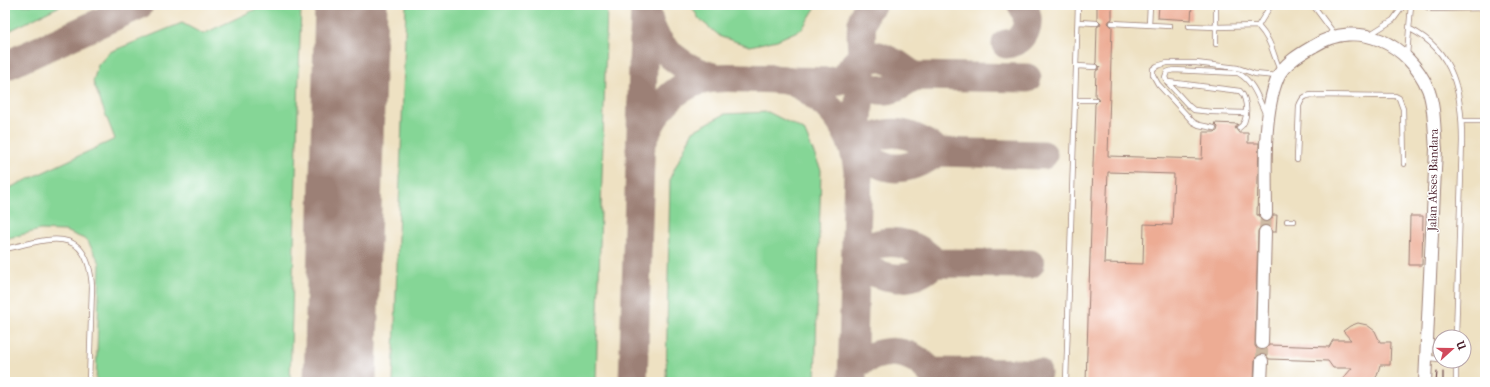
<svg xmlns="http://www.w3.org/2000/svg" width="1490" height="387" font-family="'IM FELL French Canon',serif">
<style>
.green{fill:#85d696;stroke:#687a60}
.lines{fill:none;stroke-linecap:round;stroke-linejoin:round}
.taxiway{stroke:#9c8076;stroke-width:29}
.runway{stroke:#9c8076;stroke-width:73}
.building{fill:#edac94;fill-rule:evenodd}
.tertiary-tunnel{stroke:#cdbaa4;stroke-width:12;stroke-dasharray:12 6;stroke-linecap:butt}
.service-casing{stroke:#9c8076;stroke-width:6}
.tertiary-casing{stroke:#9c8076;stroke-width:14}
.service{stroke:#fff;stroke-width:4.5}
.tertiary{stroke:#fff;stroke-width:12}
.tram{stroke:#4a1f2b;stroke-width:1}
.labels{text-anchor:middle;stroke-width:3;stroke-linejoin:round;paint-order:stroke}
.street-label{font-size:12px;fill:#4a1f2b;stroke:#fff}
</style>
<rect width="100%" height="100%" fill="#fff"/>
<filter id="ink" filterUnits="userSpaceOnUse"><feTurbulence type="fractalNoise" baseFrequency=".025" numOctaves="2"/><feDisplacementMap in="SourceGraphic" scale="8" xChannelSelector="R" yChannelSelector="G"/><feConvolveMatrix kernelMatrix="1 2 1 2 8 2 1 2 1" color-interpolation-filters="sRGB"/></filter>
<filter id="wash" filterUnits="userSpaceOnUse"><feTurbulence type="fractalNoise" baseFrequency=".012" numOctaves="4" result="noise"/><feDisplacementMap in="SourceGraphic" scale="16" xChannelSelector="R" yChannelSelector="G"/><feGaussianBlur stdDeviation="0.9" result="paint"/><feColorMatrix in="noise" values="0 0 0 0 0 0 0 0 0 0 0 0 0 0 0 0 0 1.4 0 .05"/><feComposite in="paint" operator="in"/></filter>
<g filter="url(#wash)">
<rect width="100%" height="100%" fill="#eee1c2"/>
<path class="green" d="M 5,5 L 62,5 L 5,33 Z
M 265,5 L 301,5 L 290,382 L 96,382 L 100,263 L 87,240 L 65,231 L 40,230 L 5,239 L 5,190 L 115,139 L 93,82 L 98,65 L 110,52 L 182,23 L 203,34 Z
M 406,5 L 607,5 L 596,382 L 393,382 Z
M 691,5 L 817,5 L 802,29 L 777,40 L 750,46 L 721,37 L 699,19 Z
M 768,112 L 804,130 L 821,170 L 815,382 L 666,382 L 670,178 L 693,131 L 725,114 Z"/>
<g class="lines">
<path class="taxiway" d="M 647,14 C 654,49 683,70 717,78
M 1006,44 C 1026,43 1033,20 1022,5
M 5,66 L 139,5
M 848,72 L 862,58 C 862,42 857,16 871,5
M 853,73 C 874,95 890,96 914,76
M 792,81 C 803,81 832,84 842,79 C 855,73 864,59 879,56 L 897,64 L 914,76 L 1027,78
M 640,149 C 652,112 674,80 717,78 C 727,77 737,78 747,78 C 761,79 776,78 790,81 C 801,84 809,90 818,98 C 842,117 854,140 858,170 L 852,382
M 856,152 L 862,58
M 938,152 C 909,130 887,126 856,148 C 885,175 906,173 938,152 L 1043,155
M 856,256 C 862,252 868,248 875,245 C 895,238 922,246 934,263 L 1030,264
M 856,262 C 880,279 910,287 934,263
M 853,365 C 882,349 907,345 931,372 L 1037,373
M 633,382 L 645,5"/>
<path class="runway" d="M 340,382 L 351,5"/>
</g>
<g id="blocks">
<path class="building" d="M 1097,5 L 1112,5 L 1112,19 L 1109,21 L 1108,23 L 1112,27 L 1108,156 L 1202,159 L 1203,132 L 1214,132 L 1217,131 L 1218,127 L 1214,123 L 1238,124 L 1235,128 L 1239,133 L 1248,133 L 1248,143 L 1259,143 L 1257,215 L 1258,215 L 1262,221 L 1266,222 L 1270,221 L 1273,215 L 1277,215 L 1276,232 L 1272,232 L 1271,228 L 1266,225 L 1261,226 L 1258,231 L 1255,346 L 1258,350 L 1262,350 L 1266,349 L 1269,345 L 1329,347 L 1333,340 L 1351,340 L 1343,331 L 1350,326 L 1358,323 L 1367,325 L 1375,331 L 1380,342 L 1391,342 L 1390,365 L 1380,365 L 1377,376 L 1371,382 L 1340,382 L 1352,368 L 1333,368 L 1328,361 L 1269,359 L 1266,355 L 1262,354 L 1256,357 L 1255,360 L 1254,382 L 1086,382 L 1095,104 L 1099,100 L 1098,98 L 1095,96 L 1096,71 L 1099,69 L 1100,67 L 1096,63 L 1097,27 L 1100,25 L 1101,23 L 1097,19 ZM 1108,172 L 1174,174 L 1172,225 L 1144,224 L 1143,264 L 1104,263 Z
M 1159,5 L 1192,5 L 1191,20 L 1158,18 Z
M 1410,216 L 1423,216 L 1422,265 L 1409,265 Z"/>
</g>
</g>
<g filter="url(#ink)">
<use href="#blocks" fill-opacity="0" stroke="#9c8076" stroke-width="1"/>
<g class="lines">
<path class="tertiary-tunnel" d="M 1265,232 L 1266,215
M 1262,361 L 1262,343"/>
<defs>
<path id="service" d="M 1216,5 L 1216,27 L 1258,26 L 1271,5
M 1313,5 L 1336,36
M 1425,5 L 1427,7 L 1432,9 L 1485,8
M 1078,22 L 1097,23
M 1112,23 L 1170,26
M 1149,25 L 1150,5
M 1189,26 L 1216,27 L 1216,44
M 1258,26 C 1272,41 1272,52 1280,70
M 1410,29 C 1455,51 1462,95 1462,141 L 1456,337
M 1369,35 L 1393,20 L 1404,5
M 1407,55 L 1411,5
M 1076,66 L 1096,67
M 1168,82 L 1240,91 C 1248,99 1249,122 1239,128
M 1075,100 L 1095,100
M 1246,113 L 1212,112 L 1194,110 L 1189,106 L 1167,82 L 1165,77 L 1167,72 L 1173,70 L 1238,73 C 1254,82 1258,98 1266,115
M 1462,121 L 1485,121
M 1214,128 L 1199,125 L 1193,122 L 1158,84 L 1153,75 L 1153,69 L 1157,66 L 1167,63 L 1196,63 L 1238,68 L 1255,74 L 1278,76
M 1297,160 L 1299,106 C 1302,98 1304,96 1312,95 L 1395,96 L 1399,98 L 1403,109 L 1404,164
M 1287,221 L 1294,221
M 5,249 C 50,239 88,223 92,287 L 89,382
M 1428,358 L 1440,359
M 1066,382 L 1078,5
M 1456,382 L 1456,361"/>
<path id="tertiary" d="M 1266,215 C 1266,174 1262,115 1278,77 C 1284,63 1302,53 1314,46 C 1358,18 1409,44 1428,89 C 1435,106 1434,131 1436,149 L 1425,382
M 1262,343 L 1265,232
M 1261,382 L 1262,361"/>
</defs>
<use href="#service" class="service-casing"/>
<use href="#tertiary" class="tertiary-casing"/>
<use href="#service" class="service"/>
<use href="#tertiary" class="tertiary"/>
<path class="tram" d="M 1436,382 L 1437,372
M 1443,382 L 1443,372"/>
</g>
</g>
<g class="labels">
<g class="street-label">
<text transform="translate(1433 180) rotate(-89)" y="4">Jalan Akses Bandara</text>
</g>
</g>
<rect width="1490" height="387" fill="none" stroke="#fff" stroke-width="20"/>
<g transform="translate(1452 349) rotate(69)"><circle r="19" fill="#ffffff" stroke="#b7a5aa"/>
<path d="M0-3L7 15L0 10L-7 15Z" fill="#d1495b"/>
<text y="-6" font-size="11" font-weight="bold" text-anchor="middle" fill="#4a1f2b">U</text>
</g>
</svg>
